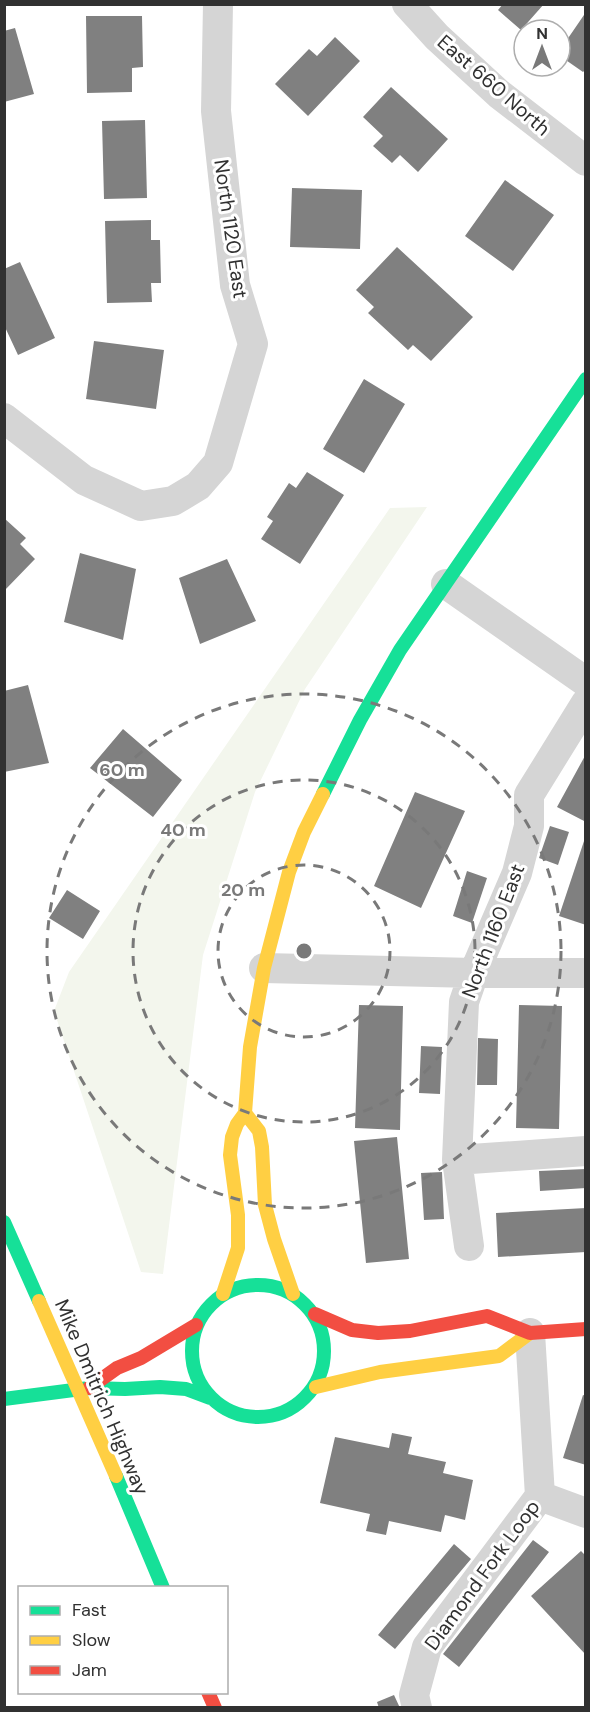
<svg xmlns="http://www.w3.org/2000/svg" width="590" height="1712" font-family="'DM Sans',sans-serif">
<style>
.green{fill:#f3f6ed}
.building{fill:#808080}
.lines{fill:none;stroke-linecap:round;stroke-linejoin:round}
.street{stroke:#d5d5d5;stroke-width:30}
.fast{stroke:#16e098;stroke-width:14}
.slow{stroke:#ffcf43;stroke-width:14}
.jam{stroke:#f24e42;stroke-width:14}
.slow-bridge{stroke:#ffcf43;stroke-width:14}
.ring{fill:none;stroke:#797979;stroke-width:3;stroke-dasharray:10 8}
.labels{text-anchor:middle;stroke-width:6;stroke-linejoin:round;paint-order:stroke}
.street-label{font-size:20px;fill:#313131;stroke:#fff}
.centre{fill:#797979;stroke:#fff;stroke-width:3}
.ring-label{font-size:18px;text-anchor:middle;font-weight:bold;fill:#797979;stroke:#fff;stroke-width:6;stroke-linejoin:round;paint-order:stroke}
</style>
<rect width="100%" height="100%" fill="#fff"/>
<path class="green" d="M 427,507 L 305,689 L 255,792 L 203,955 L 163,1274 L 141,1272 L 54,1011 L 69,972 L 390,508 Z"/>
<path class="building" d="M 503,4 L 544,4 L 521,30 L 498,10 Z
M 586,12 L 586,69 L 583,72 L 560,56 L 560,50 Z
M 86,16 L 142,16 L 143,67 L 132,68 L 132,92 L 87,93 Z
M 15,28 L 34,94 L 4,102 L 4,31 Z
M 335,37 L 360,61 L 308,116 L 275,84 L 309,49 L 317,56 Z
M 391,87 L 448,139 L 418,172 L 400,155 L 392,163 L 373,146 L 383,136 L 363,117 Z
M 145,120 L 147,198 L 104,199 L 102,121 Z
M 505,180 L 554,215 L 513,271 L 465,236 Z
M 292,188 L 362,190 L 360,249 L 290,247 Z
M 151,220 L 151,240 L 160,240 L 161,283 L 151,283 L 152,302 L 107,303 L 105,221 Z
M 397,247 L 473,317 L 431,361 L 413,345 L 408,350 L 368,313 L 374,307 L 356,290 Z
M 20,262 L 55,338 L 18,355 L 4,325 L 4,269 Z
M 94,341 L 164,350 L 156,409 L 86,399 Z
M 364,379 L 405,404 L 364,473 L 323,449 Z
M 307,472 L 344,495 L 300,564 L 261,539 L 273,521 L 267,517 L 289,483 L 296,488 Z
M 4,518 L 26,538 L 20,544 L 35,559 L 4,591 Z
M 80,553 L 136,569 L 123,640 L 64,622 Z
M 227,559 L 256,621 L 200,644 L 179,578 Z
M 28,685 L 49,763 L 4,772 L 4,691 Z
M 123,729 L 182,780 L 153,817 L 90,768 Z
M 586,754 L 586,822 L 557,807 Z
M 415,792 L 465,811 L 421,908 L 374,886 Z
M 550,826 L 569,832 L 558,865 L 539,858 Z
M 585,838 L 586,838 L 586,925 L 559,916 Z
M 467,871 L 487,878 L 472,923 L 453,916 Z
M 67,890 L 100,911 L 83,939 L 49,918 Z
M 359,1005 L 403,1006 L 400,1130 L 355,1128 Z
M 519,1005 L 562,1006 L 559,1129 L 516,1128 Z
M 478,1038 L 498,1039 L 497,1085 L 477,1085 Z
M 421,1046 L 442,1047 L 440,1094 L 419,1093 Z
M 397,1137 L 409,1259 L 366,1263 L 354,1141 Z
M 586,1169 L 586,1188 L 540,1191 L 539,1171 Z
M 442,1172 L 444,1219 L 424,1220 L 421,1173 Z
M 586,1208 L 586,1252 L 498,1257 L 496,1213 Z
M 583,1395 L 586,1396 L 586,1465 L 563,1458 Z
M 392,1433 L 412,1437 L 408,1454 L 446,1462 L 443,1473 L 473,1480 L 465,1520 L 445,1515 L 441,1532 L 389,1521 L 386,1535 L 366,1531 L 370,1514 L 320,1503 L 335,1437 L 389,1448 Z
M 533,1540 L 549,1552 L 459,1667 L 443,1654 Z
M 454,1544 L 471,1559 L 395,1649 L 378,1635 Z
M 581,1551 L 586,1556 L 586,1655 L 531,1596 Z
M 394,1695 L 400,1708 L 379,1708 L 377,1702 Z"/>
<g class="lines">
<path class="street" d="M 407,4 L 437,37 L 499,94 L 586,161
M 4,418 L 84,480 L 141,506 L 173,501 L 198,486 L 218,463 L 253,344 L 235,285 L 216,111 L 218,4
M 446,584 L 586,682
M 264,968 L 474,973 L 586,973
M 457,1160 L 586,1151
M 469,1246 L 457,1160 L 464,1002 L 474,973 L 517,873 L 529,826 L 529,795 L 586,703
M 540,1496 L 586,1513
M 417,1708 L 414,1695 L 427,1647 L 540,1496 L 530,1333"/>
<path class="fast" d="M 323,794 L 360,720 L 400,650 L 586,379
M 4,1222 L 39,1301
M192 1351a66 66 0 1 1 132 0a66 66 0 1 1-132 0Z
M 4,1399 L 89,1388 L 125,1389 L 160,1387 L 186,1389 L 210,1398
M 116,1476 L 163,1588"/>
<path class="slow" d="M 245,1113 L 259,1131 L 262,1147 L 265,1205 L 274,1239 L 293,1294
M 223,1294 L 238,1248 L 238,1215 L 230,1155 L 232,1137 L 237,1124 L 245,1113 L 250,1047 L 264,968 L 289,872 L 304,832 L 323,794
M 316,1387 L 380,1372 L 499,1356 L 530,1333"/>
<path class="jam" d="M 315,1314 L 352,1330 L 378,1333 L 410,1331 L 487,1316 L 530,1333 L 586,1329
M 89,1388 L 117,1368 L 141,1358 L 196,1325
M 208,1692 L 215,1708"/>
<path class="slow-bridge" d="M 39,1301 L 116,1476"/>
</g>
<g class="ring">
<circle cx="304" cy="951" r="86"/>
<circle cx="304" cy="951" r="171"/>
<circle cx="304" cy="951" r="257"/>
</g>
<g class="labels">
<g class="street-label">
<text transform="translate(494 85) rotate(41)" y="7">East 660 North</text>
<text transform="translate(231 229) rotate(82)" y="7">North 1120 East</text>
<text transform="translate(493 931) rotate(-69)" y="7">North 1160 East</text>
<text transform="translate(102 1397) rotate(67)" y="7">Mike Dmitrich Highway</text>
<text transform="translate(482 1575) rotate(-54)" y="7">Diamond Fork Loop</text>
</g>
</g>
<circle cx="304" cy="951" r="9" class="centre"/>
<g class="ring-label">
<text x="122" y="776">60 m</text>
<text x="183" y="836">40 m</text>
<text x="243" y="896">20 m</text>
</g>
<rect width="590" height="1712" fill="none" stroke="#313131" stroke-width="12"/>
<rect x="18" y="1586" width="210" height="108" fill="#ffffff" stroke="#adadad" stroke-width="1.5"/>
<rect x="30" y="1606" width="30" height="9" fill="#16e098" stroke="#adadad" stroke-width="1.5"/>
<text x="72" y="1616" font-size="18" fill="#313131">Fast</text>
<rect x="30" y="1636" width="30" height="9" fill="#ffcf43" stroke="#adadad" stroke-width="1.5"/>
<text x="72" y="1646" font-size="18" fill="#313131">Slow</text>
<rect x="30" y="1666" width="30" height="9" fill="#f24e42" stroke="#adadad" stroke-width="1.5"/>
<text x="72" y="1676" font-size="18" fill="#313131">Jam</text>
<g transform="translate(542 48)"><circle r="28" fill="#ffffff" stroke="#adadad" stroke-width="1.5"/>
<path d="M0-4.5L10 22L0 15L-10 22Z" fill="#797979"/>
<text y="-9" font-size="16" font-weight="bold" text-anchor="middle" fill="#313131">N</text>
</g>
</svg>
